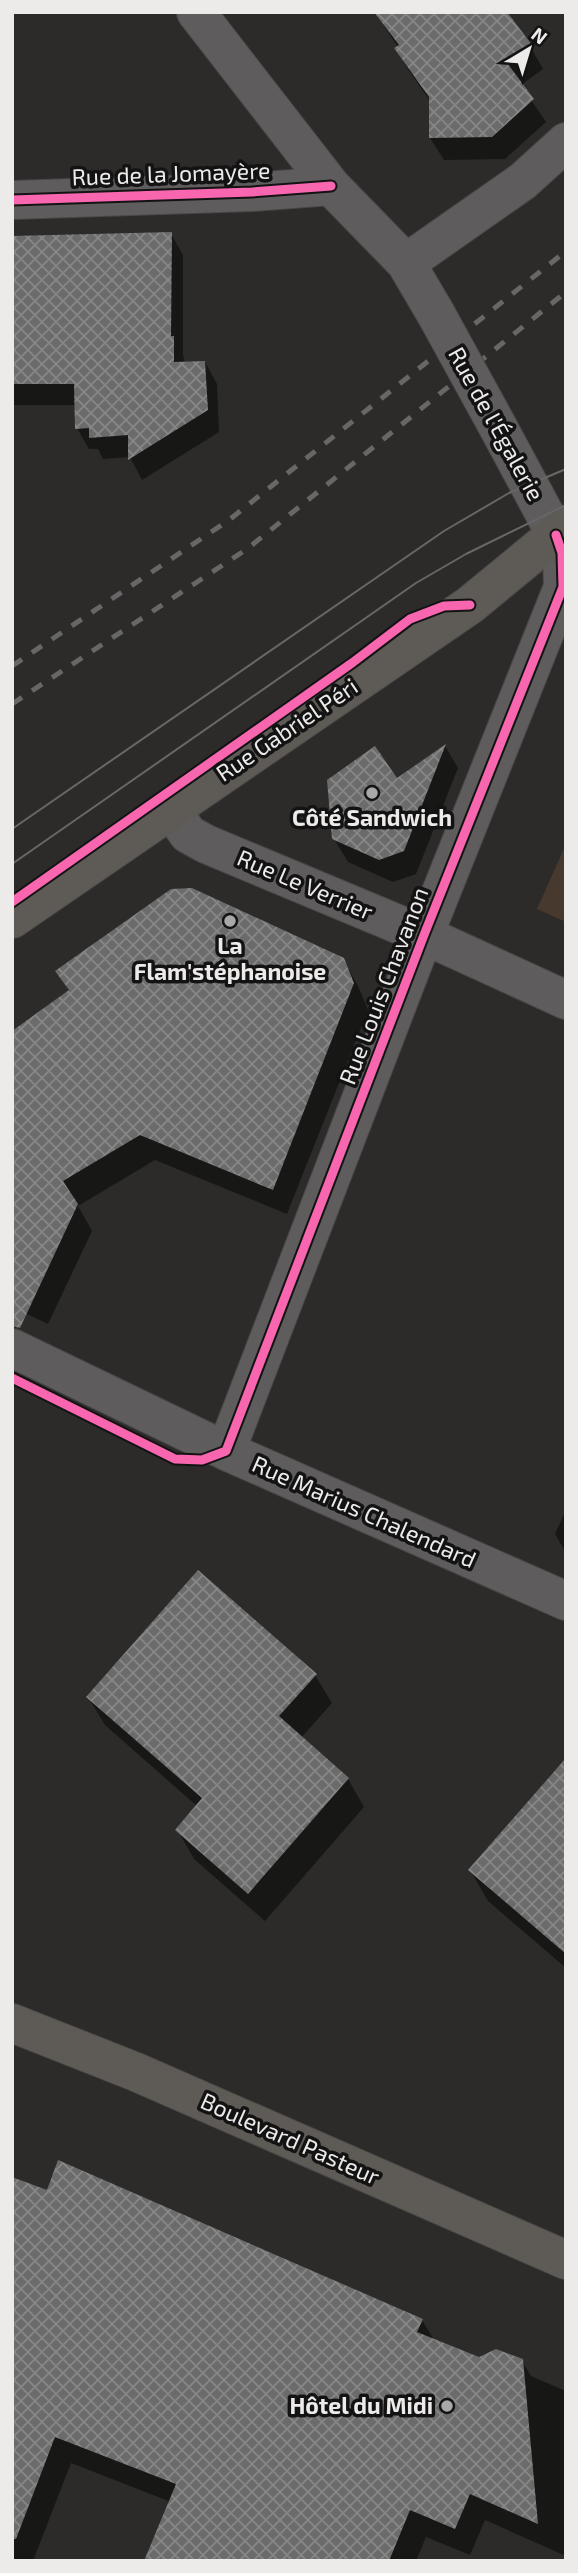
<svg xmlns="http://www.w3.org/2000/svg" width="578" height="2573" font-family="'Exo 2',sans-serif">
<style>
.green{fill:#48392e}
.shadow{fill:#0007}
.building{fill:url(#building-cross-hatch)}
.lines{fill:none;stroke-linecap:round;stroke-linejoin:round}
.street-casing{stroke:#484746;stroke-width:40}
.secondary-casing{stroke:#484746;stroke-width:40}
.street{stroke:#5e5c5c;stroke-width:38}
.secondary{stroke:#5e5a56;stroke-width:38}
.tram{stroke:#686767;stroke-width:2}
.rail{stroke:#686767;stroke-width:5;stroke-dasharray:12 12;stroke-linecap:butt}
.street-bridge-casing{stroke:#484746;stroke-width:40;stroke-linecap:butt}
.street-bridge{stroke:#5e5c5c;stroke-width:38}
.cycleway-casing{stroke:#141313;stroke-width:13}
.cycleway{stroke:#f766af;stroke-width:9}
.poi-dot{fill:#a9a8a7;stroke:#141313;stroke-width:2.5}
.labels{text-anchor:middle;stroke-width:7;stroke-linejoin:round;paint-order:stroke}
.street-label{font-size:23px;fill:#edebea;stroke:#141313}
.poi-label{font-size:23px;font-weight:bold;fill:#edebea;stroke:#141313}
</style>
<defs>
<pattern id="building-cross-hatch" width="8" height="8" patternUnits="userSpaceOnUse" patternTransform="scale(1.75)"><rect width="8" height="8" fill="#6c6b6b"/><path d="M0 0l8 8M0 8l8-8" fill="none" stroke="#888787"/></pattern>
</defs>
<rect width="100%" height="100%" fill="#2c2b2a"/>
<path class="green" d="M 566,844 L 566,922 L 537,909 Z"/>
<path class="shadow" d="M 375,12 L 530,46 L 543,69 L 521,85 L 546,122 L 505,159 L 444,160 L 430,138 L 430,101 L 409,71 L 396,49 L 398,47 Z
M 171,234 L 183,255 L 183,355 L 185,363 L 205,362 L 217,384 L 219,432 L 142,480 L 130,457 L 103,459 L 98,449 L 89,449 L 77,428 L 76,405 L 12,405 L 12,239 Z
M 445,746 L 458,768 L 416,874 L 393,882 L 348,862 L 334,839 L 396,780 Z
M 343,959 L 358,986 L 368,1010 L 287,1214 L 155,1160 L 78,1206 L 92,1231 L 48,1324 L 12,1307 L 70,992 L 57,971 Z
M 566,1510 L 566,1553 L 555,1534 Z
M 315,1675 L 332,1703 L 301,1738 L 348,1779 L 364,1807 L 265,1921 L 194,1859 L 178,1831 L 198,1807 L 105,1725 L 88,1697 Z
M 566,1760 L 566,1968 L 488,1901 L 470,1870 Z
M 12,2179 L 422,2320 L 434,2340 L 479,2359 L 522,2361 L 531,2376 L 566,2391 L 566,2556 L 485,2520 L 470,2555 L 426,2537 L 416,2561 L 146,2561 L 171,2502 L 71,2463 L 33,2561 L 12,2561 Z"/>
<path class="building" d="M 374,12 L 507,12 L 532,45 L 507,63 L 534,99 L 492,137 L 429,138 L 429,97 L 394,48 L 399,45 Z
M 172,232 L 171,336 L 174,336 L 174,362 L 205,361 L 208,410 L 128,460 L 128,435 L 89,438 L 89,428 L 75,429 L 74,384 L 12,384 L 12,236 Z
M 446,744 L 404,851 L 379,860 L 332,839 L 327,780 L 375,746 L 397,778 Z
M 192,888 L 344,958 L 354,983 L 273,1190 L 140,1135 L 63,1181 L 78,1204 L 20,1328 L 12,1326 L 12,1031 L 69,990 L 55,971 L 171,889 Z
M 198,1570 L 317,1674 L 279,1716 L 349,1778 L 248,1894 L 175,1830 L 202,1798 L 86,1697 Z
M 566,1758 L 566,1954 L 468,1870 Z
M 58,2160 L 423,2319 L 417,2332 L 479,2357 L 496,2349 L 523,2359 L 538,2524 L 470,2494 L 455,2529 L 410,2510 L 389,2561 L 144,2561 L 176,2484 L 55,2437 L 16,2539 L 12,2539 L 12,2177 L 47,2190 Z"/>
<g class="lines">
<defs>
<path id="street" d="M 196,12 L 331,186 L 406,263
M 12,200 L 252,192 L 331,186
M 436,314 L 406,263 L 523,181 L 566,142
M 171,809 L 188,834 L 206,844 L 424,935 L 566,1000
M 12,1348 L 226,1451 L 566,1601
M 226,1451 L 424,935 L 563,587 L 562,553 L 556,535 L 498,427"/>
<path id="secondary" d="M 12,919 L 470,605 L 566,526
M 12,2023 L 136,2072 L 566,2260"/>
</defs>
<use href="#street" class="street-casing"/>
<use href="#secondary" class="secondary-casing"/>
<use href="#street" class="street"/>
<use href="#secondary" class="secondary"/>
<path class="tram" d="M 12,829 L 444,531 L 509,493 L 566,469
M 12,864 L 416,583 L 466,554 L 566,505"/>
<path class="rail" d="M 12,666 L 229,520 L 566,251
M 12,704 L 247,549 L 566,292"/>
<defs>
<path id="street-bridge" d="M 436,314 L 498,427"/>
</defs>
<use href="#street-bridge" class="street-bridge-casing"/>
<use href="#street-bridge" class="street-bridge"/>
<defs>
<path id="cycleway" d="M 12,200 L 252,192 L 331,186
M 12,902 L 352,663 L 410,619 L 444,606 L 470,605
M 12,1378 L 175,1459 L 202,1460 L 226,1451 L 424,935 L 563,587 L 562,553 L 556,535"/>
</defs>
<use href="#cycleway" class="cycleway-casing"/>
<use href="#cycleway" class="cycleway"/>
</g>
<g class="poi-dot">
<circle cx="372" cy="793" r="7"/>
<circle cx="230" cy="921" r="7"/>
<circle cx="447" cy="2406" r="7"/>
</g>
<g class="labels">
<g class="street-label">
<text transform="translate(171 174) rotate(-2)" y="8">Rue de la Jomayère</text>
<text transform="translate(496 424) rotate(61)" y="8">Rue de l'Égalerie</text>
<text transform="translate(287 730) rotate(-34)" y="8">Rue Gabriel Péri</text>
<text transform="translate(305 885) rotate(23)" y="8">Rue Le Verrier</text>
<text transform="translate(384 986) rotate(-69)" y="8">Rue Louis Chavanon</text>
<text transform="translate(364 1512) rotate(24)" y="8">Rue Marius Chalendard</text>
<text transform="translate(290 2139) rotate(24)" y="8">Boulevard Pasteur</text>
</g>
<g class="poi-label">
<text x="372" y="826">Côté Sandwich</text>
<text x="230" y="954">La<tspan x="230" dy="26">Flam'stéphanoise</tspan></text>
<text x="433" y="2414" text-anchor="end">Hôtel du Midi</text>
</g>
</g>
<rect width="578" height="2573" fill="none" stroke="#edebea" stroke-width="28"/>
<g transform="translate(529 49) rotate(38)" stroke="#141313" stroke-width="5" paint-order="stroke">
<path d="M0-5L12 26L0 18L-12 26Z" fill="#edebea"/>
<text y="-10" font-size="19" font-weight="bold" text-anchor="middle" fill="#edebea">N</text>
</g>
</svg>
